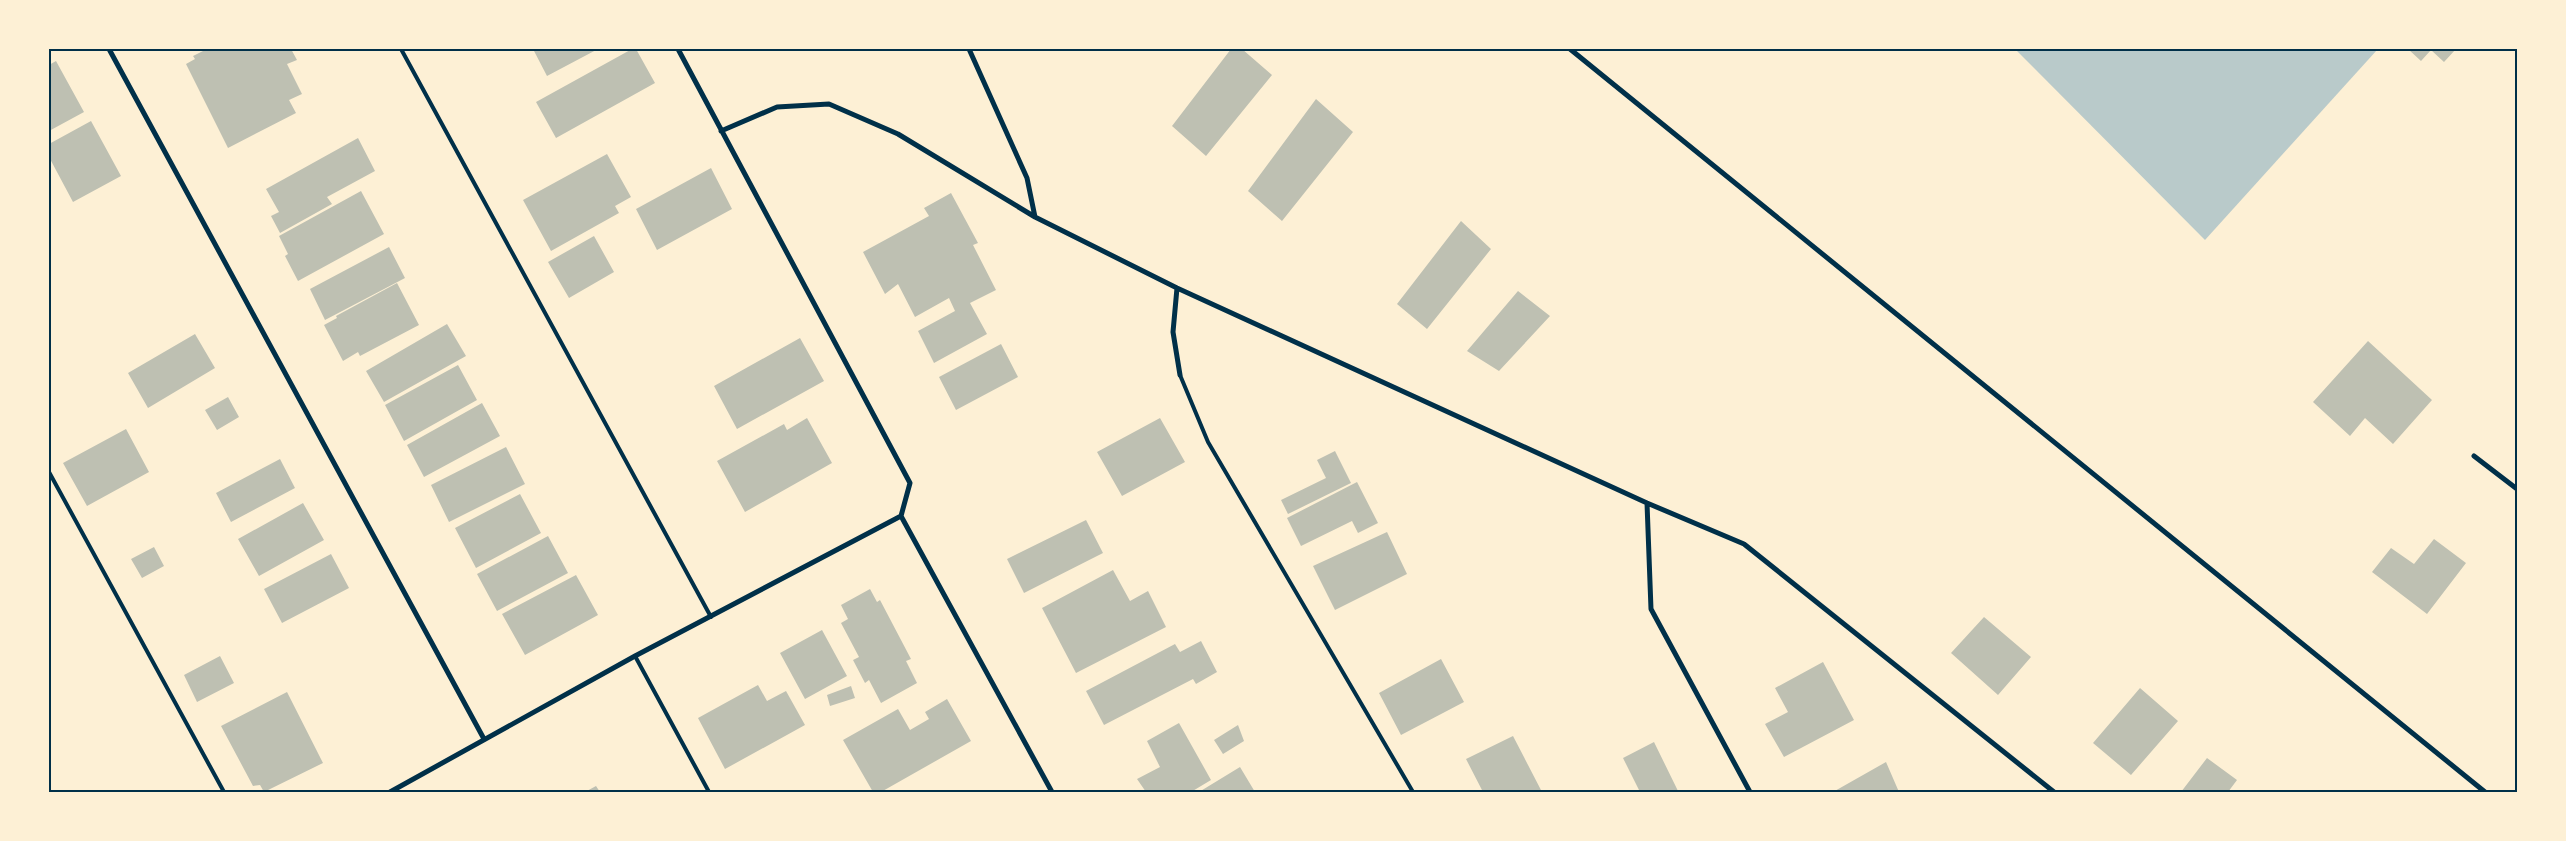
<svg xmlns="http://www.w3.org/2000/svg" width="2566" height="841" font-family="Quicksand,sans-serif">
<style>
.green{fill:#b9caca}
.building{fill:#bec0b2}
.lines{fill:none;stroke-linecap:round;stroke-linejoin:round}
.service{stroke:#003049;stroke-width:4}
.minor{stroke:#003049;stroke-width:5}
.neatline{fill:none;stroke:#003049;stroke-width:2}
</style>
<rect width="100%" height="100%" fill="#fdf0d5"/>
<path class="green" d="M 2015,49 L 2376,49 L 2377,50 L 2205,240 Z"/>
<path class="building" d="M 207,49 L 291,49 L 297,60 L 287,64 L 302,94 L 289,100 L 296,113 L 228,148 L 186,64 L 195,59 L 193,56 Z
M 533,49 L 598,49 L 547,76 Z
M 632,49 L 636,49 L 655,83 L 556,138 L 536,102 Z
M 1231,49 L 1242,49 L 1272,75 L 1206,156 L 1172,126 Z
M 2408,49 L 2456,49 L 2444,62 L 2431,50 L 2421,61 Z
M 56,61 L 84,112 L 49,131 L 49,65 Z
M 1316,99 L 1353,132 L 1282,221 L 1248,191 Z
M 91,121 L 121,176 L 73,202 L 49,157 L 49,144 Z
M 358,138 L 375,171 L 327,197 L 332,204 L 280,233 L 271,216 L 279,212 L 266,189 Z
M 607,154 L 631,197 L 615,206 L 619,213 L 551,251 L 523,200 Z
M 711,168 L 732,209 L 657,250 L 636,209 Z
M 361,191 L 384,234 L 298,281 L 285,256 L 288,254 L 279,236 Z
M 951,193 L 978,243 L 973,245 L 996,290 L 970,303 L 987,334 L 934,363 L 918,331 L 955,311 L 949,298 L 915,317 L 898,284 L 885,294 L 863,252 L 929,216 L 924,208 Z
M 1461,221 L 1491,249 L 1427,329 L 1397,304 Z
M 594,236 L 614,272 L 569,298 L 548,262 Z
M 389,247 L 405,278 L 325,320 L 310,289 Z
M 397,283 L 419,325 L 360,356 L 358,352 L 343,361 L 324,325 L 337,318 L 336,316 Z
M 1518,291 L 1550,316 L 1499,371 L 1467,351 Z
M 447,324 L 466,356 L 384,402 L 366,371 Z
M 195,334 L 215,368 L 148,408 L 128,373 Z
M 800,338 L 824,381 L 737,429 L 714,386 Z
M 2368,341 L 2432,400 L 2393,444 L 2365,418 L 2350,436 L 2313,402 Z
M 1001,344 L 1018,377 L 956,410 L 939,377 Z
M 458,365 L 477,400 L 404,441 L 385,405 Z
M 228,397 L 239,417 L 217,430 L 205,410 Z
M 482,403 L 500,436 L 424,477 L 407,445 Z
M 807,418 L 832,463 L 745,512 L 717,461 L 784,424 L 787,430 Z
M 1160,418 L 1185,462 L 1122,496 L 1097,452 Z
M 126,429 L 149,472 L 87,506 L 63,463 Z
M 506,447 L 525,484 L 449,522 L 431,485 Z
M 1335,451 L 1351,483 L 1288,514 L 1281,500 L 1326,478 L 1317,460 Z
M 280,459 L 295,488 L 231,522 L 216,493 Z
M 1357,482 L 1378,523 L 1358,533 L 1352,521 L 1301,546 L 1287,518 Z
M 520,494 L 541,533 L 476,568 L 455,528 Z
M 303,503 L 324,540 L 259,576 L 238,539 Z
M 1086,520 L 1103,553 L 1024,593 L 1007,559 Z
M 1387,532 L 1407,574 L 1335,610 L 1313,566 Z
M 548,536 L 568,573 L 497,611 L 477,574 Z
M 2434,539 L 2466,563 L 2427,614 L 2372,572 L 2391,548 L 2414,564 Z
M 154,547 L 164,566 L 142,578 L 131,559 Z
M 331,554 L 349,588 L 282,623 L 264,589 Z
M 1113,570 L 1130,601 L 1148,591 L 1166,627 L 1076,673 L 1042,608 Z
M 576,575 L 598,615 L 525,655 L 502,614 Z
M 870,589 L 877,602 L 880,600 L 911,659 L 906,661 L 917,683 L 881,703 L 869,680 L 865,683 L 853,660 L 859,657 L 841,623 L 848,619 L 841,605 Z
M 1984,617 L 2031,657 L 1998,695 L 1951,653 Z
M 822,630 L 847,676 L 805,699 L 780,653 Z
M 1201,641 L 1217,672 L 1196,684 L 1193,679 L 1104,725 L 1086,691 L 1175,644 L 1180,652 Z
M 220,656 L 234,683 L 197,702 L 184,675 Z
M 1441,659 L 1464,702 L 1401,735 L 1379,693 Z
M 1823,662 L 1854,720 L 1784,757 L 1765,724 L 1788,712 L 1775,688 Z
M 758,685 L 767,701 L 786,691 L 805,725 L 725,769 L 698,718 Z
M 851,686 L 855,698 L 830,706 L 827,695 Z
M 2140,688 L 2178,721 L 2131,775 L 2093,743 Z
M 287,692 L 323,763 L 264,792 L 260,785 L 253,786 L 221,726 Z
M 947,699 L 971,741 L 881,792 L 873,792 L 843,740 L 898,709 L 910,730 L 929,719 L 925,712 Z
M 1179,723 L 1211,780 L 1191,792 L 1146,792 L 1137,779 L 1160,767 L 1147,741 Z
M 1238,725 L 1244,741 L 1223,754 L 1214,740 Z
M 1513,736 L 1542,792 L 1483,792 L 1466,759 Z
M 1654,742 L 1678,791 L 1676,792 L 1640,792 L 1623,758 Z
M 2207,758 L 2237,780 L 2228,792 L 2181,792 Z
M 1886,762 L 1899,792 L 1833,792 Z
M 1240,767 L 1255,792 L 1199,792 Z
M 596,786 L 600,792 L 585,792 Z"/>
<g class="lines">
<path class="service" d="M 401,49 L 711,617
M 1180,375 L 1208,442 L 1413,792
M 49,472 L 224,792
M 635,656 L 709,792"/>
<path class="minor" d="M 109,49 L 484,739
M 969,49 L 1027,178 L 1035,217
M 1570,49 L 2485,792
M 721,131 L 777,107 L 829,104 L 898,134 L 1035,217 L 1177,288 L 1647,503 L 1744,544 L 2054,792
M 1177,288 L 1173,332 L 1180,375
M 2474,456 L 2517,489
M 1647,503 L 1651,609 L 1750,792
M 901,516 L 1052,792
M 390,792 L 635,656 L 901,516 L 910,483 L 678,49"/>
</g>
<rect width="2566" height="841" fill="none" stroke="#fdf0d5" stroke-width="100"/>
<rect x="50" y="50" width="2466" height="741" class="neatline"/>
</svg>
